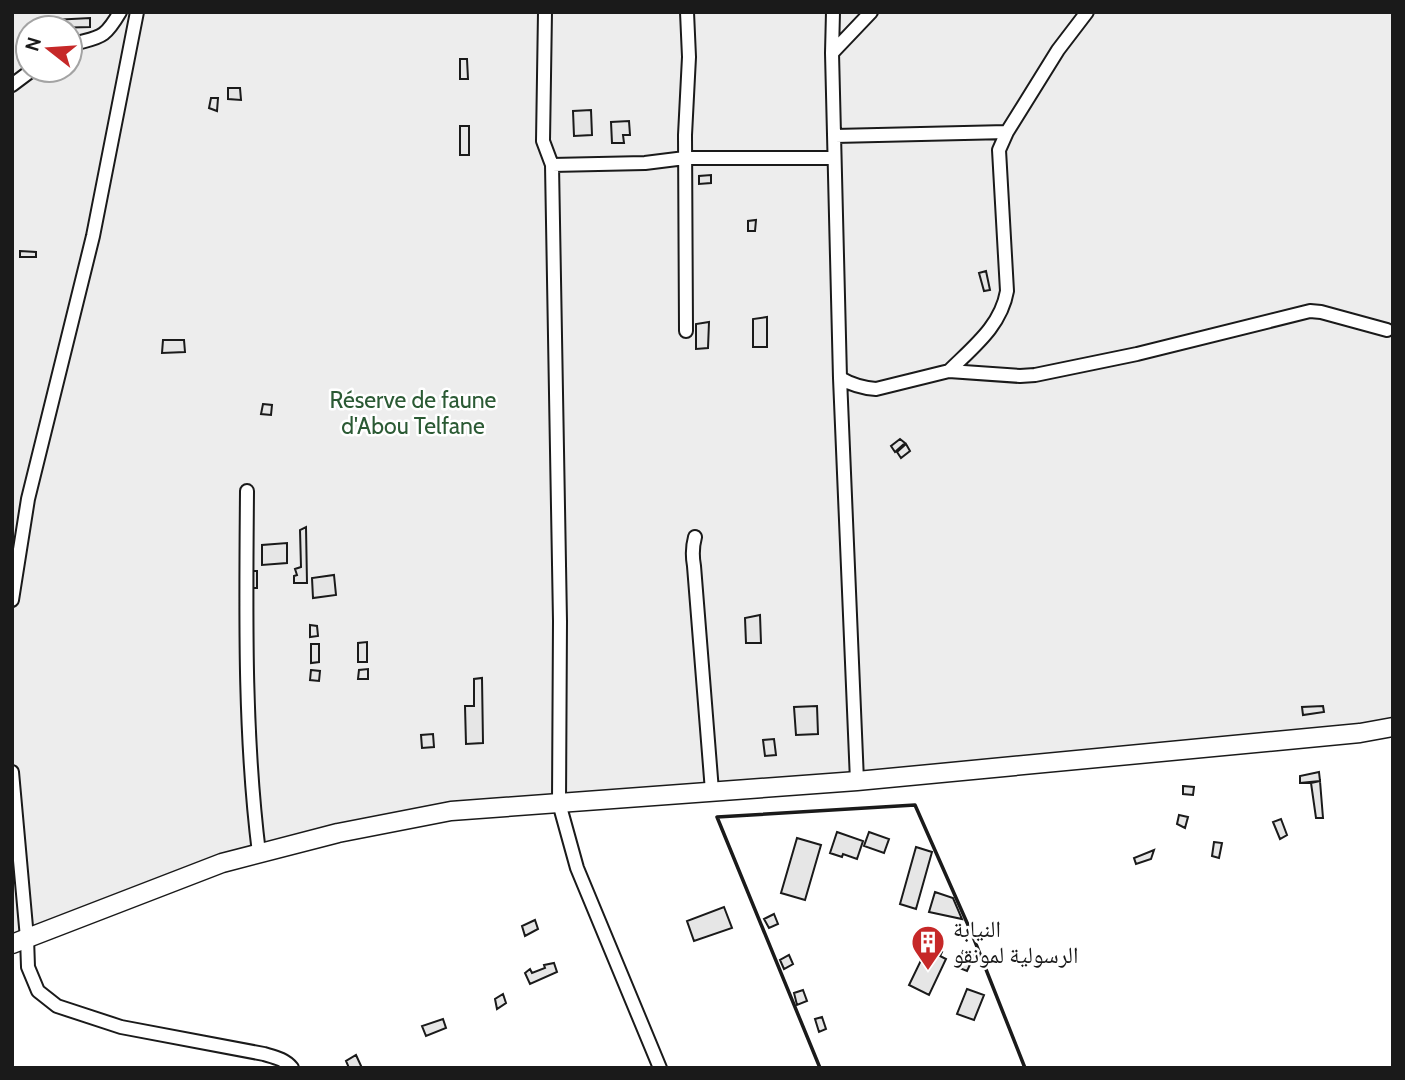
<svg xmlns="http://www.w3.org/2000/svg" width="1405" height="1080" font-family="Cabin,'Noto Naskh Arabic',sans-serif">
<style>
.built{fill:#ededed;stroke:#6a6a6a;stroke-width:2;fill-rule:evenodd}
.building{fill:#e6e6e6;stroke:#1a1a1a;stroke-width:2}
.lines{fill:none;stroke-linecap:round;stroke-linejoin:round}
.minor-casing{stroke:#1a1a1a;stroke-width:16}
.primary-casing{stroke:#1a1a1a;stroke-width:21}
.minor{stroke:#fff;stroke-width:12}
.primary{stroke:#fff;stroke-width:18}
.wall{stroke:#1a1a1a;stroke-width:3.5}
.labels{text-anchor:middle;stroke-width:5;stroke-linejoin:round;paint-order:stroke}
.park-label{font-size:23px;fill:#2b5a34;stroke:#fff}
.poi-label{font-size:23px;fill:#1a1a1a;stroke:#fff;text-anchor:start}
</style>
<rect width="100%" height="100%" fill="#fff"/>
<path class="built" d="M 12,12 L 1393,12 L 1393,727 L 451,811 L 259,853 L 12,944 ZM 28,28 L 70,28 L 70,70 L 28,70 Z"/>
<path class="building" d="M 90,18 L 90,27 L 53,28 L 53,20 Z
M 460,59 L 467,59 L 468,79 L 460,79 Z
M 228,88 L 240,88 L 241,100 L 228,99 Z
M 211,98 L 218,98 L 217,111 L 209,108 Z
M 591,110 L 592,135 L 574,136 L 573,111 Z
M 629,121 L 630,135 L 623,135 L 624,143 L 612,143 L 611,122 Z
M 460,126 L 469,126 L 469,155 L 460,155 Z
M 711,175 L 711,183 L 699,184 L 699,176 Z
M 756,220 L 755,231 L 748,231 L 748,221 Z
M 20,251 L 36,252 L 36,257 L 20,257 Z
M 986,271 L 990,290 L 984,291 L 979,273 Z
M 767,317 L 767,347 L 753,347 L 753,319 Z
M 709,322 L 708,348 L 696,349 L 696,324 Z
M 163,340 L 184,340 L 185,352 L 162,353 Z
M 263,404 L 272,405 L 271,415 L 261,414 Z
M 900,439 L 905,443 L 895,452 L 891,446 Z
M 906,444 L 910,451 L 901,458 L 897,452 Z
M 306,527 L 307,583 L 294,583 L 294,576 L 297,575 L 295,569 L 301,567 L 300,530 Z
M 287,543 L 287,563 L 262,565 L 262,545 Z
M 251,571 L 257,571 L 257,588 L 252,588 Z
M 334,575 L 336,595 L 313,598 L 312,578 Z
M 760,615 L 761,643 L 746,643 L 745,618 Z
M 310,625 L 317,626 L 318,636 L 310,637 Z
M 367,642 L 367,662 L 358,662 L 358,643 Z
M 311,644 L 319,644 L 319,662 L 311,663 Z
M 368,669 L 368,679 L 358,679 L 359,670 Z
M 311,670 L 320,671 L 319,681 L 310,680 Z
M 482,678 L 483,743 L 466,744 L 465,706 L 474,706 L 474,679 Z
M 817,706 L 818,734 L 796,735 L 794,707 Z
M 1323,706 L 1324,712 L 1303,715 L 1302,707 Z
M 433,734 L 434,747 L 422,748 L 421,735 Z
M 774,739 L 776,755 L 765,756 L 763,740 Z
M 1319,772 L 1320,781 L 1300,783 L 1300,776 Z
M 1320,781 L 1323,818 L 1316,818 L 1311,783 Z
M 1183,786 L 1194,787 L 1193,795 L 1183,794 Z
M 1179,815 L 1188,817 L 1185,828 L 1177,824 Z
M 1281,819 L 1287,835 L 1280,839 L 1273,822 Z
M 837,832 L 863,841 L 857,859 L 843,854 L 842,857 L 830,853 Z
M 869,832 L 889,839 L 884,853 L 864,846 Z
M 797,838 L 821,845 L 805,900 L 781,893 Z
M 1214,842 L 1222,843 L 1219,858 L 1212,856 Z
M 916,847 L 932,852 L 916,909 L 900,904 Z
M 1154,850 L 1151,859 L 1136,864 L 1134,858 Z
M 935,892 L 953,898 L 962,919 L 929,912 Z
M 724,907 L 732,928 L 694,941 L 687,921 Z
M 774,914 L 778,924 L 769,928 L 764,919 Z
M 535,920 L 538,929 L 525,936 L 522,926 Z
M 934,948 L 942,952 L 940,956 L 946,959 L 929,995 L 909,985 L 926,950 L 932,952 Z
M 963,951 L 974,956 L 967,971 L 957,967 Z
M 789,955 L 793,964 L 784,969 L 780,960 Z
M 554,963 L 557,972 L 530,984 L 525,973 L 530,969 L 532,973 L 545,968 L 544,965 Z
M 967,989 L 984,995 L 974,1020 L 957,1014 Z
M 803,990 L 807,1001 L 797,1005 L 794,993 Z
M 503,994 L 506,1003 L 497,1009 L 495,999 Z
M 822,1017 L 826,1029 L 819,1032 L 815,1019 Z
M 443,1019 L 446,1028 L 426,1036 L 422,1026 Z
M 356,1055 L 362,1068 L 349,1068 L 346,1061 Z"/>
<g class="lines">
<defs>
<path id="minor" d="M 545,12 L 543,141 L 552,165 L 645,163 L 685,158 L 834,158
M 833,12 L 832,53 L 840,378 L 857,781
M 70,45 C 100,36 103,41 120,12
M 832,53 L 871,12
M 12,85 L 32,70
M 835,136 L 1007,132
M 552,165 L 560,621 L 559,803 L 577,868 L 660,1068
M 686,331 L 685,135 L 689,57 L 687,12
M 949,371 C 973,347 1001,326 1007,291 L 999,150 L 1007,132 L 1058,50 L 1087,12
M 840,378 C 852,385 862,388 876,389 L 949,371 L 1020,376 L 1035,375 L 1137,354 L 1310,311 L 1321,312 L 1387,330
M 247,491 C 246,612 244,733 259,853
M 695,537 C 692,548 692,555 694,566 L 712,791
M 12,600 L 28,499 L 93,236 L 137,12
M 12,772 L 27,938 L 28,967 L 38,991 L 57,1006 L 121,1027 L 264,1054 C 274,1057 285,1059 292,1068"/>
<path id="primary" d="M 12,944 L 222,863 L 338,833 L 451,811 L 857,781 L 1360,733 L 1393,727"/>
</defs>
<use href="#minor" class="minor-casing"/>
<use href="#primary" class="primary-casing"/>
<use href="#minor" class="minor"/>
<use href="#primary" class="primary"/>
<path class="wall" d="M 820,1068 L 717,817 L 915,805 L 972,934 L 1025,1068"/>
</g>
<defs>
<symbol id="building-pin" viewBox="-11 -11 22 30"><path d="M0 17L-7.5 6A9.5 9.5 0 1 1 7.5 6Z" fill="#c62828" stroke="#fff"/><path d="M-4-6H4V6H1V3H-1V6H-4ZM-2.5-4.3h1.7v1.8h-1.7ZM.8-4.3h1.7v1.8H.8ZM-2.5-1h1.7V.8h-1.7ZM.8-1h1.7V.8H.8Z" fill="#fff"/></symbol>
</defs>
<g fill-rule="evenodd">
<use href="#building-pin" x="909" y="923" width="38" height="52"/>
</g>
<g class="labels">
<g class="park-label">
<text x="413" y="408">Réserve de faune<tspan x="413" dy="26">d'Abou Telfane</tspan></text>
</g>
<g class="poi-label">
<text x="953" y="937">النيابة<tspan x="953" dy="26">الرسولية لمونقو</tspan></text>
</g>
</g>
<rect width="1405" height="1080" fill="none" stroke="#1a1a1a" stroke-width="28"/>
<g transform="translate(49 49) rotate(287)"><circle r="33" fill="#ffffff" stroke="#a3a3a3" stroke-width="2"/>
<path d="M0-5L12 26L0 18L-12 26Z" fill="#c62828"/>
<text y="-10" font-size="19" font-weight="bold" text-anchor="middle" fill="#1a1a1a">N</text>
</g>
</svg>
